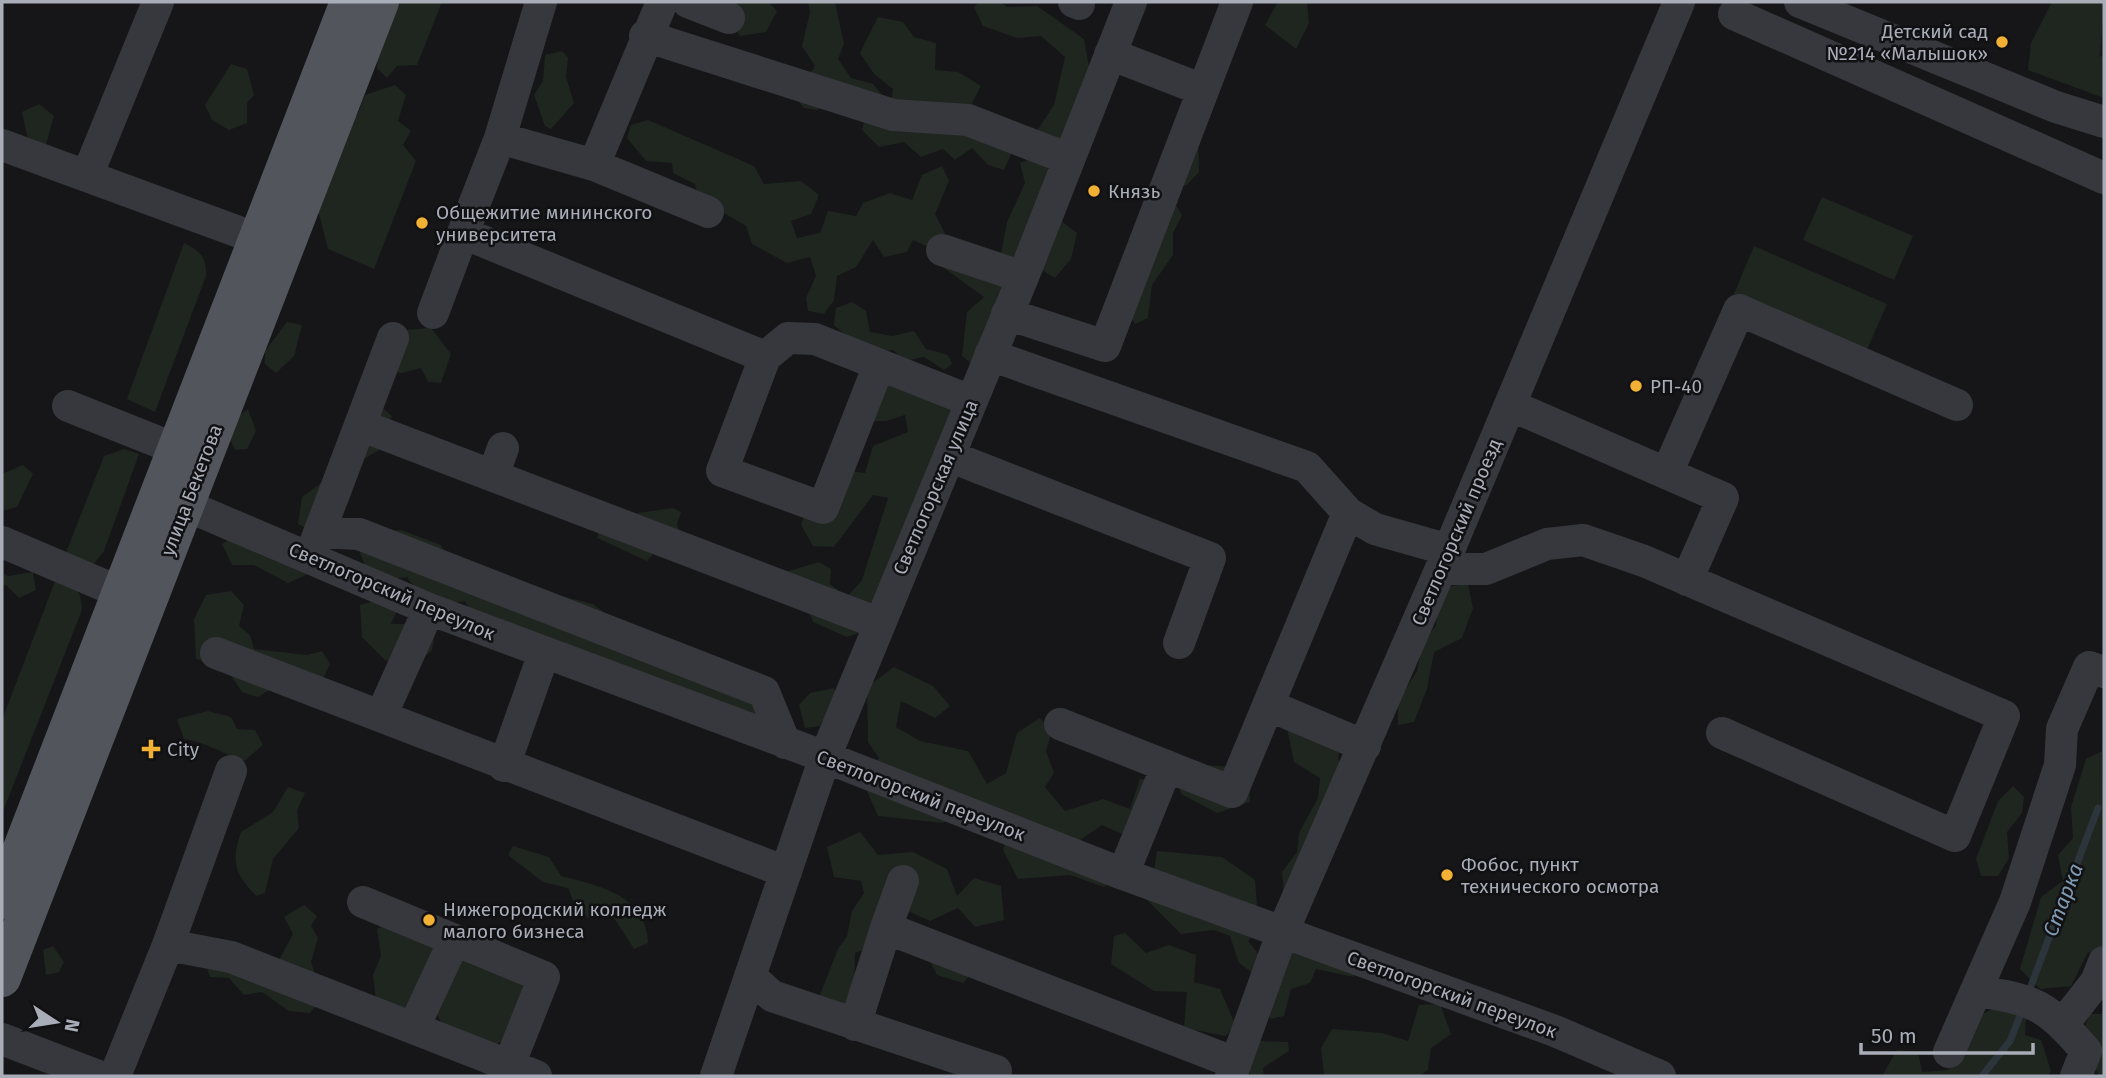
<svg xmlns="http://www.w3.org/2000/svg" width="2106" height="1078" font-family="'Fira Sans',sans-serif">
<style>
.green{fill:#1e261f}
.lines{fill:none;stroke-linecap:round;stroke-linejoin:round}
.stream{stroke:#2c353c;stroke-width:7}
.minor{stroke:#37383d;stroke-width:32}
.major{stroke:#53555c;stroke-width:38}
.poi-dot{fill:#f2b134;stroke:#111113;stroke-width:2.5}
.labels{text-anchor:middle;stroke-width:5;stroke-linejoin:round;paint-order:stroke}
.poi-label{font-size:19px;fill:#a8adb8;stroke:#111113;text-anchor:start}
.street-label{font-size:19px;fill:#a8adb8;stroke:#111113}
.water-label{font-size:21px;font-style:italic;fill:#7f9bb3;stroke:#111113}
</style>
<rect width="100%" height="100%" fill="#161618"/>
<path class="green" d="M 394,2 L 442,2 L 417,65 L 397,66 L 387,78 L 377,68 L 380,25 Z
M 717,2 L 768,2 L 777,11 L 766,32 L 740,36 Z
M 808,2 L 835,2 L 844,44 L 838,59 L 851,78 L 873,84 L 882,95 L 874,103 L 829,87 L 818,110 L 804,108 L 794,96 L 815,66 L 802,46 L 810,12 Z
M 979,2 L 1001,2 L 1007,7 L 1037,6 L 1084,39 L 1089,67 L 1060,220 L 1077,233 L 1071,259 L 1055,278 L 1033,265 L 978,369 L 962,356 L 967,312 L 984,297 L 944,268 L 953,253 L 999,264 L 1007,222 L 1025,183 L 1020,163 L 1037,157 L 1038,129 L 1054,105 L 1065,57 L 1041,36 L 1017,38 L 983,26 L 974,7 Z
M 1278,2 L 1307,2 L 1309,23 L 1296,49 L 1265,25 Z
M 2052,2 L 2104,2 L 2100,56 L 2104,57 L 2104,98 L 2028,70 L 2031,43 Z
M 878,17 L 903,22 L 914,37 L 936,43 L 935,70 L 958,72 L 981,86 L 969,109 L 1014,148 L 1004,170 L 988,165 L 972,148 L 955,160 L 943,149 L 921,157 L 904,142 L 879,147 L 862,130 L 867,112 L 891,104 L 893,89 L 874,74 L 860,53 Z
M 562,51 L 568,58 L 566,77 L 574,103 L 551,129 L 545,126 L 534,95 L 543,81 L 545,55 Z
M 231,64 L 247,69 L 254,95 L 247,103 L 247,123 L 229,130 L 212,120 L 205,105 Z
M 395,85 L 406,95 L 398,121 L 411,131 L 403,145 L 416,161 L 374,269 L 328,249 L 314,194 L 340,122 L 357,116 L 365,95 Z
M 39,104 L 54,116 L 45,148 L 29,145 L 22,112 Z
M 648,120 L 754,166 L 764,184 L 801,181 L 819,195 L 811,214 L 791,221 L 797,238 L 820,233 L 828,211 L 856,216 L 863,203 L 890,193 L 912,200 L 922,175 L 942,166 L 949,181 L 935,214 L 945,233 L 933,249 L 913,240 L 907,252 L 884,257 L 873,240 L 856,267 L 837,276 L 834,300 L 824,314 L 808,311 L 806,298 L 816,276 L 810,257 L 787,263 L 752,244 L 746,226 L 699,198 L 695,184 L 673,173 L 672,163 L 646,161 L 627,138 L 631,125 Z
M 1198,124 L 1199,172 L 1186,186 L 1174,179 Z
M 1171,197 L 1182,215 L 1173,233 L 1173,255 L 1152,285 L 1148,318 L 1135,324 L 1120,296 Z
M 1822,197 L 1913,236 L 1894,280 L 1803,240 Z
M 184,243 C 200,251 207,257 206,276 L 155,412 L 127,399 Z
M 1754,246 L 1887,304 L 1866,352 L 1734,294 Z
M 852,302 L 866,311 L 870,332 L 892,336 L 914,331 L 926,349 L 948,355 L 952,364 L 944,370 L 924,357 L 905,361 L 893,350 L 865,353 L 834,325 L 836,308 Z
M 287,322 L 302,325 L 294,356 L 276,373 L 265,364 L 265,351 Z
M 431,328 L 451,354 L 441,383 L 428,382 L 421,368 L 402,373 L 387,371 L 378,404 L 392,416 L 379,450 L 364,459 L 348,503 L 334,505 L 313,532 L 298,524 L 302,497 L 334,474 L 394,331 Z
M 915,373 L 964,408 L 882,625 L 847,637 L 813,622 L 806,605 L 782,573 L 819,562 L 831,569 L 830,584 L 847,597 L 862,580 L 888,498 L 873,495 L 834,547 L 813,546 L 801,525 L 810,498 L 848,471 L 865,473 L 873,446 L 908,432 L 905,415 L 886,421 L 861,421 L 875,386 Z
M 248,409 L 256,431 L 247,449 L 235,450 L 229,437 L 235,419 Z
M 124,449 L 139,454 L 104,551 L 93,565 L 63,560 L 104,456 Z
M 23,465 L 33,474 L 17,507 L 2,511 L 2,474 Z
M 673,508 L 681,512 L 677,524 L 683,543 L 659,547 L 647,561 L 597,538 L 599,530 L 622,530 L 638,513 Z
M 401,530 L 441,545 L 453,569 L 593,604 L 625,628 L 727,673 L 785,724 L 477,623 L 465,601 C 444,606 419,596 407,577 L 371,582 L 360,553 L 379,532 Z
M 243,531 L 309,565 L 306,575 L 288,583 L 254,565 L 232,565 L 222,544 Z
M 2,572 L 8,576 L 33,572 L 36,590 L 19,598 L 6,585 L 2,586 Z
M 57,576 C 76,585 81,589 82,610 L 2,814 L 2,720 Z
M 1468,584 L 1473,608 L 1462,638 L 1434,652 L 1427,689 L 1414,722 L 1398,725 L 1398,702 L 1417,671 L 1423,640 L 1436,626 L 1437,610 L 1444,587 Z
M 231,591 L 244,605 L 239,626 L 250,635 L 254,649 L 307,655 L 322,651 L 330,664 L 323,679 L 277,685 L 258,697 L 242,692 L 225,667 L 196,659 L 194,619 L 206,595 Z
M 390,597 L 397,611 L 391,624 L 412,624 L 435,633 L 432,650 L 424,657 L 405,653 L 386,661 L 362,637 L 360,605 Z
M 894,667 L 933,686 L 950,706 L 935,718 L 901,701 L 896,727 L 920,741 L 968,751 L 987,784 L 1006,773 L 1017,733 L 1040,718 L 1052,731 L 1046,751 L 1054,773 L 1045,787 L 1065,811 L 1103,799 L 1130,809 L 1140,779 L 1157,780 L 1131,838 L 1102,825 L 1076,843 L 1115,878 L 1104,887 L 1070,875 L 1018,879 L 1003,850 L 1013,818 L 969,802 L 943,823 L 878,816 L 866,789 L 879,758 L 868,742 L 867,687 Z
M 834,688 L 837,699 L 820,726 L 805,728 L 799,705 L 810,693 Z
M 208,711 L 231,717 L 237,729 L 255,730 L 263,745 L 244,761 C 223,754 206,742 184,739 L 177,719 Z
M 1287,728 L 1343,728 L 1338,758 L 1355,799 L 1284,897 L 1282,872 L 1297,852 L 1299,833 L 1318,798 L 1320,778 L 1294,762 Z
M 2102,751 L 2104,960 L 2088,952 L 2071,986 L 2040,989 L 2020,969 L 2041,897 L 2063,881 L 2058,855 L 2073,838 L 2071,807 L 2086,759 Z
M 1190,764 L 1233,767 L 1249,779 L 1250,802 L 1217,813 L 1181,794 L 1176,778 Z
M 2013,786 L 2024,797 L 2022,813 L 2007,832 L 2009,858 L 1998,876 L 1981,876 L 1976,859 L 1998,801 Z
M 288,787 L 305,793 L 297,810 L 299,828 L 273,859 L 265,893 L 256,896 C 234,872 231,863 241,832 L 273,812 Z
M 860,832 L 878,855 L 913,852 L 947,869 L 957,896 L 974,878 L 1001,886 L 1004,920 L 975,927 L 958,908 L 930,921 L 901,908 L 877,944 L 855,953 L 854,1016 L 812,1015 L 838,949 L 847,936 L 852,911 L 864,893 L 861,881 L 834,877 L 827,847 Z
M 513,846 L 549,857 L 561,876 C 599,886 647,895 648,943 L 634,949 L 609,910 L 588,918 L 575,905 L 568,888 L 543,882 L 508,855 Z
M 1157,851 L 1222,857 L 1255,880 L 1257,905 L 1248,913 L 1257,931 L 1248,941 L 1265,962 L 1253,973 L 1239,963 L 1230,936 L 1214,930 L 1181,934 L 1144,897 L 1153,877 Z
M 304,905 L 317,916 L 311,926 L 318,938 L 311,962 L 323,998 L 310,1013 L 289,1011 L 262,992 L 244,995 L 229,978 L 210,977 L 203,958 L 282,973 L 280,958 L 293,934 L 284,917 Z
M 402,913 L 518,962 C 526,998 528,1018 498,1044 L 443,1026 L 431,1003 L 404,1013 L 376,1001 L 373,975 L 381,956 L 377,929 Z
M 1125,933 L 1146,953 L 1169,945 L 1196,955 L 1194,982 L 1220,989 L 1235,1024 L 1226,1036 L 1184,1028 L 1187,992 L 1154,991 L 1111,964 L 1114,936 Z
M 53,946 L 64,962 L 59,972 L 46,975 L 43,950 Z
M 1283,949 L 1361,951 L 1354,977 L 1316,969 L 1310,983 L 1291,989 L 1284,1016 L 1270,1019 L 1261,998 Z
M 929,959 L 977,968 L 963,983 L 937,975 Z
M 1440,1004 L 1451,1034 L 1431,1048 L 1428,1070 L 1419,1076 L 1324,1076 L 1321,1048 L 1332,1029 L 1382,1033 L 1408,1041 L 1419,1005 Z
M 1996,1007 L 2026,1018 L 2025,1035 L 2041,1040 L 2051,1071 L 2048,1076 L 1882,1076 L 1897,1050 L 1918,1052 L 1922,1072 L 1948,1070 L 1969,1021 Z
M 2090,1014 L 2104,1014 L 2104,1076 L 2099,1076 L 2081,1036 Z
M 1260,1041 L 1288,1042 L 1289,1051 L 1263,1068 L 1264,1076 L 1250,1076 L 1249,1061 Z"/>
<g class="lines">
<path class="stream" d="M 2029,991 L 2098,808
M 1982,1076 L 2010,1041 L 2023,1008"/>
<path class="minor" d="M 541,2 L 500,138 L 463,233 L 765,357 L 788,338 L 815,339 L 971,401
M 662,2 L 594,165 L 708,212
M 688,2 L 729,18
M 1074,2 L 1079,4
M 1800,2 L 2056,107 L 2104,122
M 1734,14 L 2104,178
M 645,36 L 893,115 L 968,120 L 1069,159
M 1110,54 L 1203,90
M 500,138 L 594,165
M 2,145 L 280,247
M 87,176 L 158,2
M 942,250 L 1023,277
M 433,313 L 463,233
M 1007,314 L 1105,346 L 1237,2
M 990,355 L 1307,467 L 1348,513 L 1375,529 L 1449,550
M 765,357 L 722,471 L 823,508 L 879,365
M 1510,405 L 1723,498 L 1687,580
M 68,406 L 176,449
M 360,425 L 878,623
M 949,456 L 1210,558 L 1179,643
M 1667,473 L 1739,310 L 1957,405
M 493,476 L 503,448
M 185,505 L 429,609 L 825,757 L 1123,874 L 1555,1031 L 1660,1076
M 320,532 L 359,534 L 764,692 L 785,743
M 2,542 L 122,593
M 313,549 L 393,338
M 1441,569 L 1486,569 L 1547,544 L 1583,540 L 1644,561 L 2004,716 L 1955,836 L 1722,733
M 216,653 L 786,872
M 1270,706 L 1365,746
M 381,716 L 429,609
M 1060,724 L 1232,792 L 1348,513
M 504,766 L 544,653
M 1123,874 L 1167,766
M 363,902 L 544,977 L 509,1065
M 886,928 L 903,881
M 168,945 L 231,957 L 536,1076
M 750,976 L 772,996 L 996,1071
M 1977,991 C 2036,1000 2046,1005 2086,1051 L 2076,1076
M 2063,1024 L 2096,982 L 2104,962
M 855,1025 L 886,928 L 1235,1063
M 414,1027 L 454,941
M 2,1039 L 98,1076
M 1949,1052 L 2015,902 L 2060,765 L 2062,729 L 2089,667 L 2104,672
M 115,1076 L 168,945 L 231,771
M 716,1076 L 825,757 L 1023,277 L 1131,2
M 1231,1076 L 1283,931 L 1449,550 L 1679,2"/>
<path class="major" d="M 2,900 L 349,2
M 2,978 L 380,2"/>
</g>
<g class="poi-dot">
<circle cx="2002" cy="42" r="7"/>
<circle cx="1094" cy="191" r="7"/>
<circle cx="422" cy="223" r="7"/>
<circle cx="1636" cy="386" r="7"/>
<path d="M147.5 738.5h7v7h7v7h-7v7h-7v-7h-7v-7h7z"/>
<circle cx="1447" cy="875" r="7"/>
<circle cx="429" cy="920" r="7"/>
</g>
<g class="labels">
<g class="poi-label">
<text x="1988" y="38" text-anchor="end">Детский сад<tspan x="1988" dy="22">№214 «Малышок»</tspan></text>
<text x="1108" y="198">Князь</text>
<text x="436" y="219">Общежитие мининского<tspan x="436" dy="22">университета</tspan></text>
<text x="1650" y="393">РП-40</text>
<text x="167" y="756">City</text>
<text x="1461" y="871">Фобос, пункт<tspan x="1461" dy="22">технического осмотра</tspan></text>
<text x="443" y="916">Нижегородский колледж<tspan x="443" dy="22">малого бизнеса</tspan></text>
</g>
<g class="street-label">
<text transform="translate(935 487) rotate(-67)" y="7">Светлогорская улица</text>
<text transform="translate(191 490) rotate(-69)" y="7">улица Бекетова</text>
<text transform="translate(1456 532) rotate(-67)" y="7">Светлогорский проезд</text>
<text transform="translate(392 591) rotate(23)" y="7">Светлогорский переулок</text>
<text transform="translate(921 795) rotate(21)" y="7">Светлогорский переулок</text>
<text transform="translate(1452 994) rotate(20)" y="7">Светлогорский переулок</text>
</g>
<g class="water-label">
<text transform="translate(2063 900) rotate(-69)" y="7">Старка</text>
</g>
</g>
<rect width="2106" height="1078" fill="none" stroke="#a8adb8" stroke-width="7"/>
<g transform="translate(56 1022) rotate(102)" stroke="#111113" stroke-width="5" paint-order="stroke">
<path d="M0-5L12 26L0 18L-12 26Z" fill="#a8adb8"/>
<text y="-10" font-size="19" font-weight="bold" text-anchor="middle" fill="#a8adb8">N</text>
</g>
<path d="M1861 1043v10h172v-10" fill="none" stroke="#a8adb8" stroke-width="3.5"/>
<text x="1871" y="1043" font-size="21" fill="#a8adb8" stroke="#111113" stroke-width="5" paint-order="stroke">50 m</text>
</svg>
